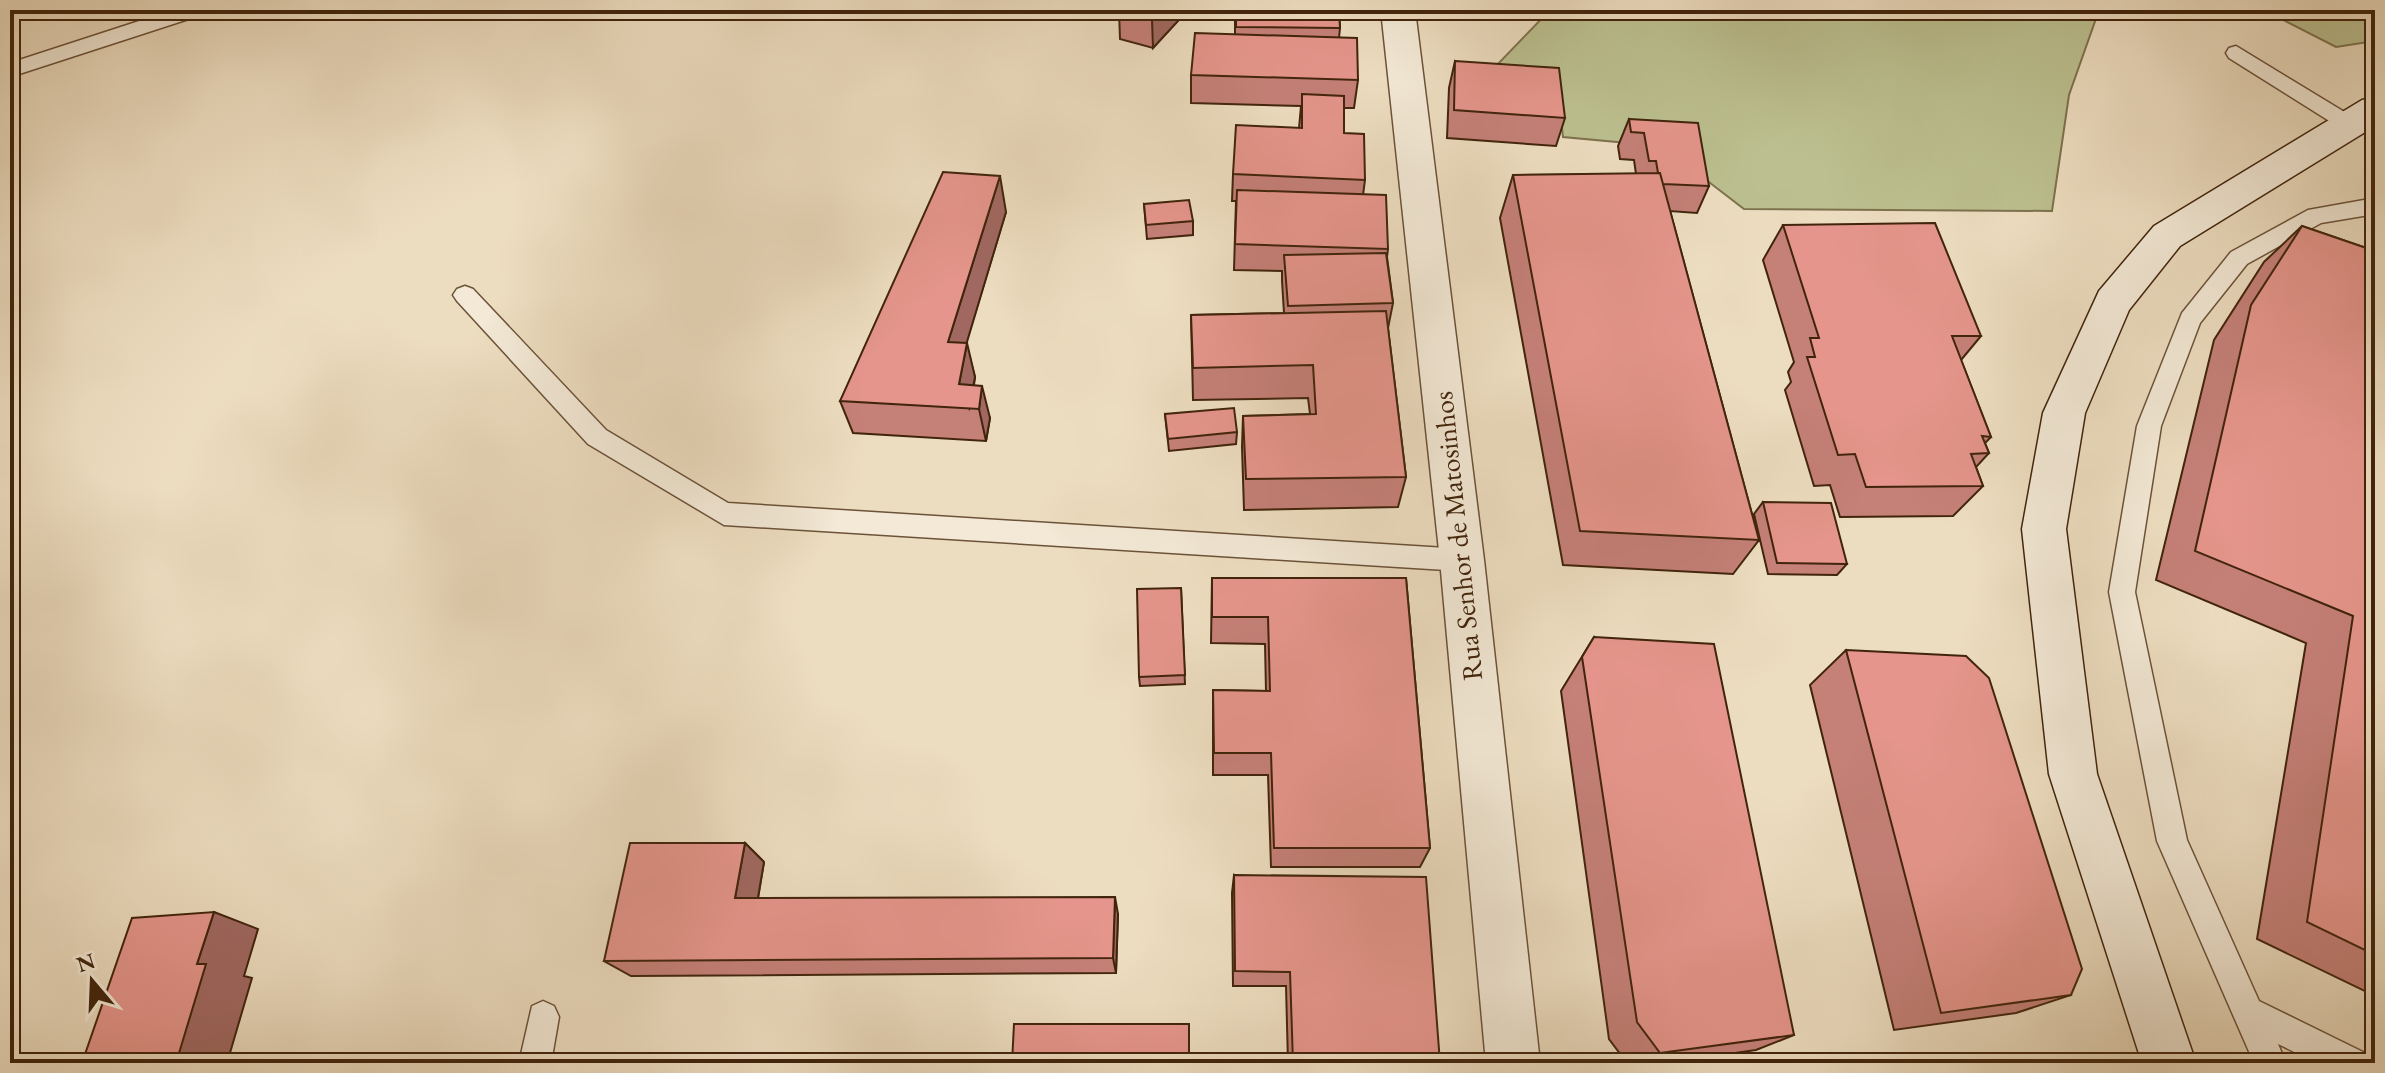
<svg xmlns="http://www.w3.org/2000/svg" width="2385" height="1073" font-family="'EB Garamond',serif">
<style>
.green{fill:#bcc090;stroke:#7e724e;stroke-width:2}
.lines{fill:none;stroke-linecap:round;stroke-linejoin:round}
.lane-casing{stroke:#6c5239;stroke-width:3}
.street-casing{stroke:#6c5239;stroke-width:3}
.secondary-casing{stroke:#41240c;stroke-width:3}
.lane{fill:#f3e9d6;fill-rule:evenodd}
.street{fill:#f3e9d6;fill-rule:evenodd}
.secondary{fill:#f3e9d6;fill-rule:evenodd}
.wall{fill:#c58078;stroke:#41240c;stroke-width:2}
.shaded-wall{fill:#a06861;stroke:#41240c;stroke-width:2}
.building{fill:#e5958b;stroke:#41240c;stroke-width:2}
.labels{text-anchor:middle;stroke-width:6;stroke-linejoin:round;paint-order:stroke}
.street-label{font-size:28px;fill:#41240c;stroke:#f3e9d6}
</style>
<rect width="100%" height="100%" fill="#edddc0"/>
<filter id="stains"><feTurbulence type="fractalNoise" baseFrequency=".0025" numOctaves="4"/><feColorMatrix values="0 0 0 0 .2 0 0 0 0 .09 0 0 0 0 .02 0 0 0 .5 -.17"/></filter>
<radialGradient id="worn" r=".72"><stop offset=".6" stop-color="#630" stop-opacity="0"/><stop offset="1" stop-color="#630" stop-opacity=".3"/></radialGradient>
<path class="green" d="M 1550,10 L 2099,10 L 2069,95 L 2052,211 L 1744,209 L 1701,176 L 1693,149 L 1563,137 L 1558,92 L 1493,69 Z
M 2264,10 L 2375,10 L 2375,41 L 2336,47 Z"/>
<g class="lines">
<defs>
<path id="lane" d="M 173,10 L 204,10 L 201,15 L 10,77 L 10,63 Z
M 2236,46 L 2356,119 L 2360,124 L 2356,129 L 2342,129 L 2229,58 L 2226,53 L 2229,48 Z
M 2375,198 L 2375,214 L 2321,223 L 2247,264 L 2200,323 L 2161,426 L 2135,592 L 2187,840 L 2259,1001 L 2363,1052 L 2368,1063 L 2317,1063 L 2278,1044 L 2286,1063 L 2254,1063 L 2157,841 L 2109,592 L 2137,426 L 2182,313 L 2231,252 L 2308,210 Z
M 465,286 L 473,289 L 606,430 L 728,503 L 1462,549 L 1471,552 L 1475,560 L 1471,568 L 1462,571 L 724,525 L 588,444 L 457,301 L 453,295 L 457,289 Z
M 543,1001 L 554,1006 L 559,1017 L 551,1063 L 519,1063 L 532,1006 Z"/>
<path id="street" d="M 1381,10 L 1415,10 L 1484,560 L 1540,1063 L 1486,1063 L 1440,560 Z"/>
<path id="secondary" d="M 2375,97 L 2375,126 L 2180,246 L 2129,310 L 2085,413 L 2066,529 L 2097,774 L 2196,1063 L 2142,1063 L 2049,774 L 2022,529 L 2043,413 L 2099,291 L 2154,226 L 2362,100 Z"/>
</defs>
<use href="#lane" class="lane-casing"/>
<use href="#street" class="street-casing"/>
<use href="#secondary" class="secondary-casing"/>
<use href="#lane" class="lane"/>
<use href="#street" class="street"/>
<use href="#secondary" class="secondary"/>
</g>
<path class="wall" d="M 1119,10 L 1188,10 L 1153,48 L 1120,39 Z
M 1235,10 L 1339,10 L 1340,28 L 1339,38 L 1358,80 L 1354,108 L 1344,108 L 1344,133 L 1365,180 L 1363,195 L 1388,249 L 1387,257 L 1393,303 L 1388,328 L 1406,477 L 1398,507 L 1244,510 L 1242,447 L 1243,416 L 1310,414 L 1308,398 L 1193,400 L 1191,315 L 1284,313 L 1282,281 L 1282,271 L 1234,270 L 1236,201 L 1232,201 L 1233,174 L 1299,128 L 1301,106 L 1191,103 L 1191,75 L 1235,35 Z
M 1464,10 L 1540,10 L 1540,12 L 1467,19 Z
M 1455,61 L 1565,118 L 1556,146 L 1447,138 L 1449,88 Z
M 1629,119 L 1709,186 L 1697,213 L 1670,211 L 1759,540 L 1733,574 L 1563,565 L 1500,218 L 1513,175 L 1636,174 L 1634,160 L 1620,159 L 1618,146 Z
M 1144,204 L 1193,221 L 1193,235 L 1147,239 Z
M 1006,212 L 966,343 L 975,377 L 974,385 L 990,418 L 986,441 L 853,433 L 840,401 Z
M 1783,225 L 1981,336 L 1961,360 L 1991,437 L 1985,443 L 1989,453 L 1976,467 L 1983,486 L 1953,516 L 1840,517 L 1830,485 L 1814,486 L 1785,390 L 1791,382 L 1788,372 L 1794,362 L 1763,260 Z
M 2302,226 L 2375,251 L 2375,996 L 2257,939 L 2306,643 L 2156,580 L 2214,340 L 2264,262 Z
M 1165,414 L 1237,432 L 1236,444 L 1169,451 Z
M 1763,502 L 1847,564 L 1837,575 L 1768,574 L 1754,514 Z
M 1212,578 L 1406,578 L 1430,848 L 1420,867 L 1271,867 L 1268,775 L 1213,775 L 1213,690 L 1266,691 L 1265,644 L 1211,643 Z
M 1181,588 L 1185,684 L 1140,686 L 1139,677 Z
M 1594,637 L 1794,1035 L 1756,1050 L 1665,1063 L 1627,1063 L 1609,1039 L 1561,691 Z
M 1846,650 L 2071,995 L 2016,1013 L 1894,1030 L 1810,685 Z
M 745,843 L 764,862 L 758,898 L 1118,914 L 1116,973 L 631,976 L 604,961 Z
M 1234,875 L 1440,1063 L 1288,1063 L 1286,986 L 1233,986 L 1232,893 Z"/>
<path class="shaded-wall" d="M 1162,10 L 1188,10 L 1153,48 L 1152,20 Z
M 1000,176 L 1006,212 L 957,375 L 948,342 Z
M 967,343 L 975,377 L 969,408 L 959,384 Z
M 982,386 L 990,418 L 986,441 L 979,409 Z
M 745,843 L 764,862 L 755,915 L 735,898 Z
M 1115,897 L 1118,914 L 1116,973 L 1113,958 Z
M 214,912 L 258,929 L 244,976 L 252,978 L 227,1063 L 176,1063 L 197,964 Z"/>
<path class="building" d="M 1119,10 L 1162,10 L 1152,20 Z
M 1236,10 L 1339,10 L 1340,28 L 1236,27 Z
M 1195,33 L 1357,38 L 1358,80 L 1191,75 Z
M 1455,61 L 1559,68 L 1565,118 L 1454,110 Z
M 1302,94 L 1344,96 L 1344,133 L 1364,134 L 1365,180 L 1233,174 L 1236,125 L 1302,128 Z
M 1629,119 L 1698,123 L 1709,186 L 1663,184 L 1660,173 L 1658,173 L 1656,161 L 1649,161 L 1644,133 L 1631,132 Z
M 943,172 L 1000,176 L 948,342 L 967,343 L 959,384 L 982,386 L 979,409 L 840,401 Z
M 1660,173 L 1759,540 L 1580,531 L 1513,175 Z
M 1237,190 L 1386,195 L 1388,249 L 1235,244 Z
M 1189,200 L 1193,221 L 1146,225 L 1144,204 Z
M 1935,223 L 1981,336 L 1952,336 L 1991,437 L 1982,436 L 1989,453 L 1971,454 L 1983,486 L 1866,487 L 1855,454 L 1838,455 L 1807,357 L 1815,357 L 1810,338 L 1819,338 L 1783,225 Z
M 2302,226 L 2375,251 L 2375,955 L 2307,922 L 2353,616 L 2195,551 L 2251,305 Z
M 1386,253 L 1393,303 L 1288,306 L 1284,255 Z
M 1386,311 L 1406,477 L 1246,479 L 1243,416 L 1316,414 L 1313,365 L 1193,368 L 1191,315 Z
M 1234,408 L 1237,432 L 1168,439 L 1165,414 Z
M 1763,502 L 1831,503 L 1847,564 L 1777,563 Z
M 1212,578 L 1406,578 L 1430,848 L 1274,848 L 1271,753 L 1214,753 L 1213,690 L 1270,691 L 1268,617 L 1212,617 Z
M 1181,588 L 1185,675 L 1139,677 L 1137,589 Z
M 1594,637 L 1714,644 L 1794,1035 L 1660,1053 L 1637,1022 L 1582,657 Z
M 1846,650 L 1966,656 L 1989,678 L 2082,969 L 2071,995 L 1941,1013 Z
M 630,843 L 745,843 L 735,898 L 1115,897 L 1113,958 L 604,961 Z
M 1234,875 L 1426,877 L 1440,1063 L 1293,1063 L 1290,972 L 1235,971 Z
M 214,912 L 197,964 L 206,964 L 176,1063 L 82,1063 L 132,918 Z
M 1014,1024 L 1189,1024 L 1189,1063 L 1012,1063 Z"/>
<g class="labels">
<g class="street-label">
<text transform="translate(1457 536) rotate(-96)" y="10">Rua Senhor de Matosinhos</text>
</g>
</g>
<rect width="2385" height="1073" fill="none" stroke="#edddc0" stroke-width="40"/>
<rect x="12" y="12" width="2361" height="1049" fill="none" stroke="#41240c" stroke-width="4"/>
<rect x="20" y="20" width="2345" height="1033" fill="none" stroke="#41240c" stroke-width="2"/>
<g transform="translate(92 981) rotate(341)" stroke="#f3e9d6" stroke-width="6" paint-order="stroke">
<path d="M0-6L14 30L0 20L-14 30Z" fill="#41240c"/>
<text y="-12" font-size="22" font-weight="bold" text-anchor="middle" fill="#41240c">N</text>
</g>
<rect width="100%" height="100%" filter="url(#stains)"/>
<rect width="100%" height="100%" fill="url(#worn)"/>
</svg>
